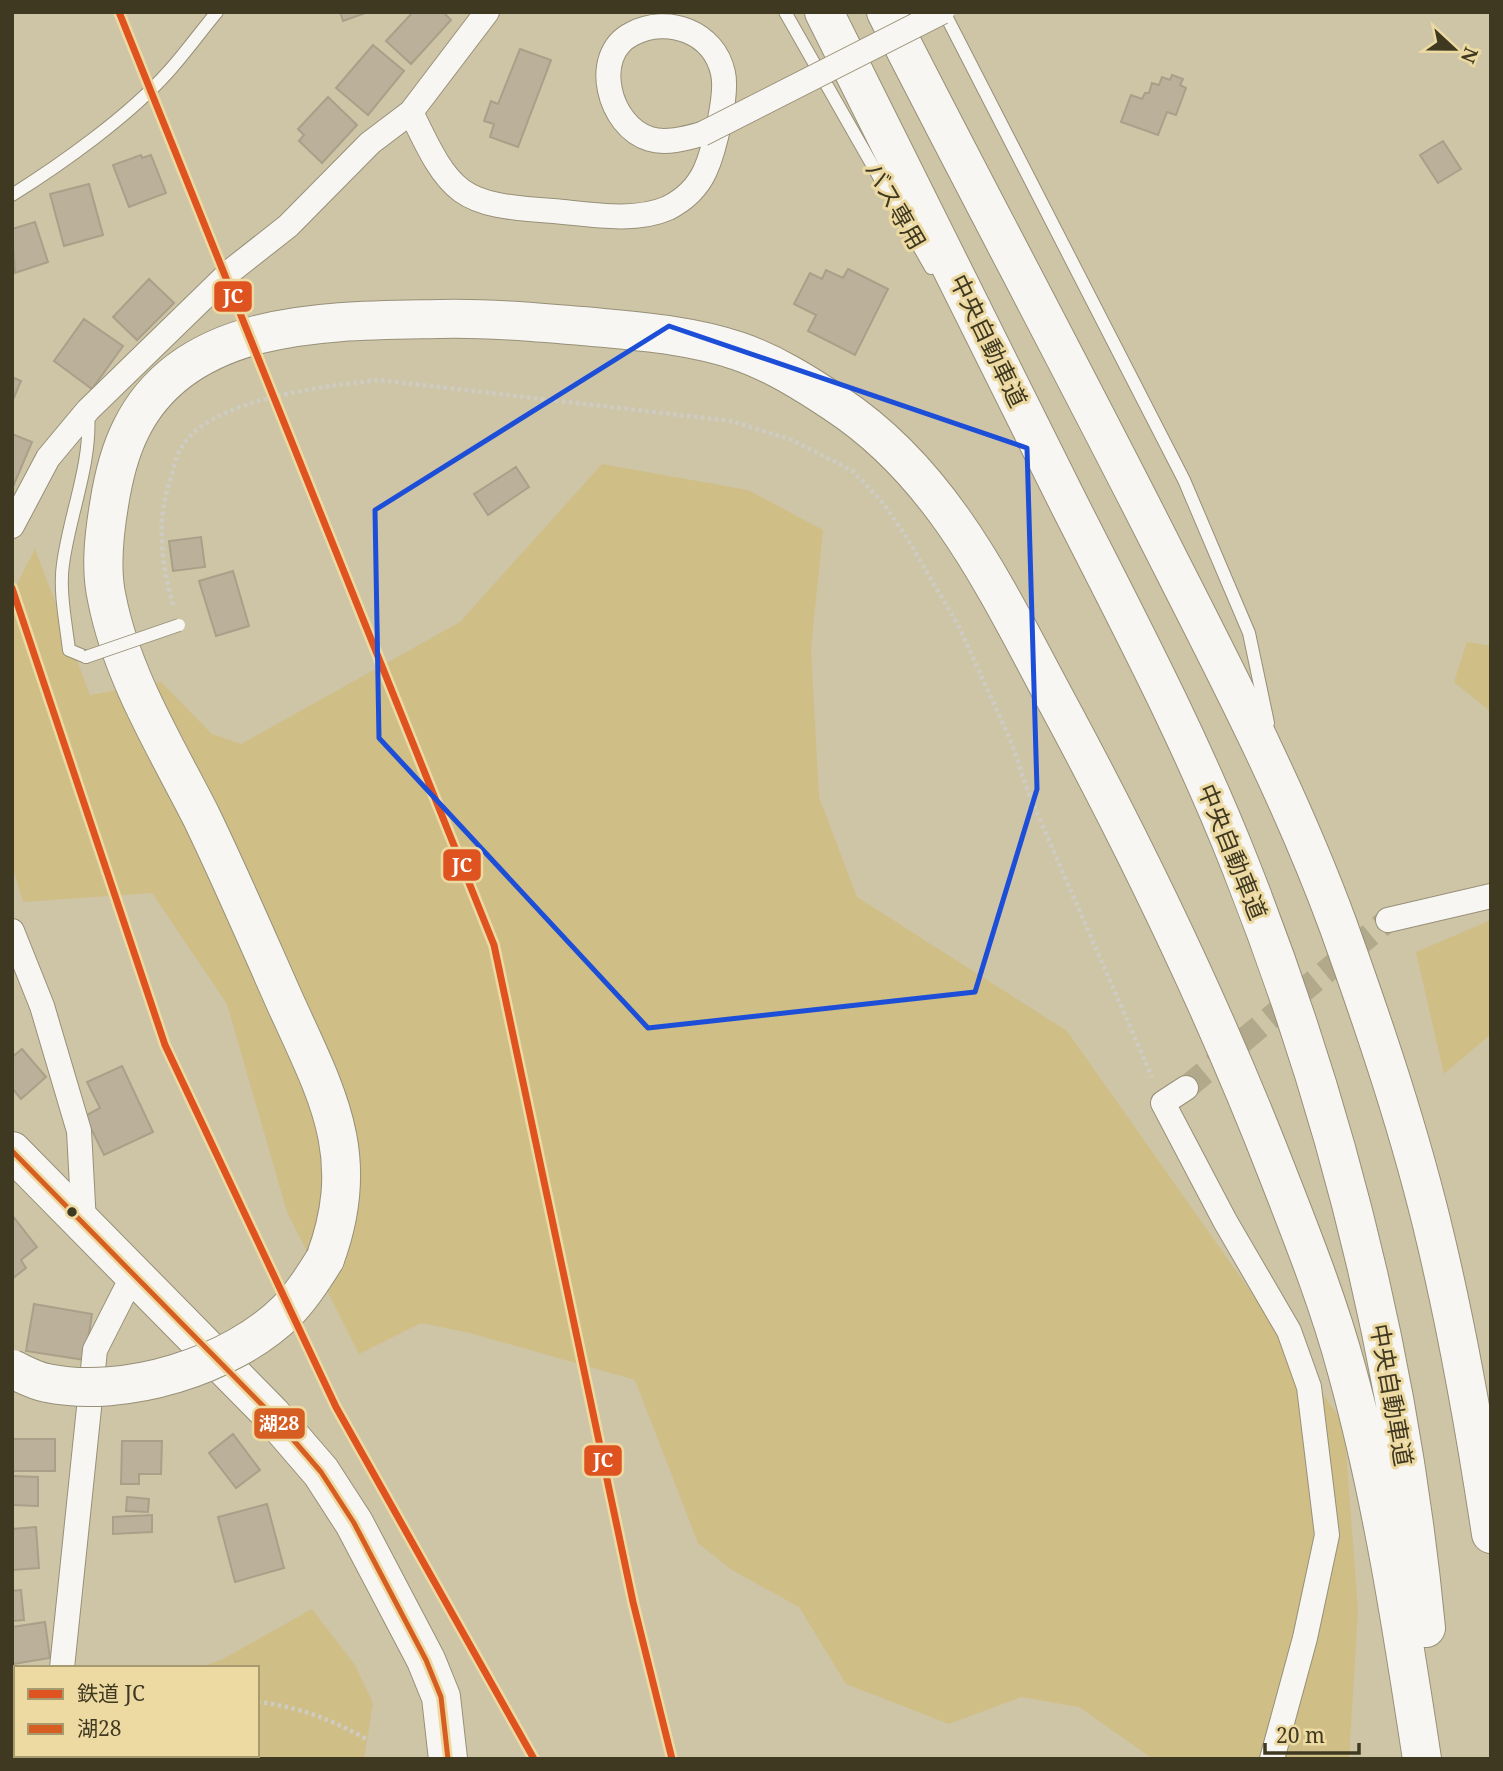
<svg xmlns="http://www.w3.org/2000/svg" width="1503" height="1771" font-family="'Noto Serif','Noto Sans JP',serif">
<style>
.green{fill:#d0be87}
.building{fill:#bbb09a;stroke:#aa9f89;stroke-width:2}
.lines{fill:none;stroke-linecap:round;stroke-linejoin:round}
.street-tunnel{stroke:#b2a98c;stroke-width:24;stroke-dasharray:24 12;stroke-linecap:butt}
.lane-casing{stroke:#979078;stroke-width:14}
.street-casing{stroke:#979078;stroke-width:26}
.highway-casing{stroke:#979078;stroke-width:40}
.path{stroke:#cecbc2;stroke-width:4.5;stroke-dasharray:3.5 3.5;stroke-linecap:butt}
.lane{stroke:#f8f6f2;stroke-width:12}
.street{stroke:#f8f6f2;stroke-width:24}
.highway{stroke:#f8f6f2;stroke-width:38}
.lane-bridge-casing{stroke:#979078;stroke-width:14;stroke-linecap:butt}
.street-bridge-casing{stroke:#979078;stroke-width:26;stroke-linecap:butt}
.highway-bridge-casing{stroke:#979078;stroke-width:40;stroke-linecap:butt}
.lane-bridge{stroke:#f8f6f2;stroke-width:12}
.street-bridge{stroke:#f8f6f2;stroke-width:24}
.highway-bridge{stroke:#f8f6f2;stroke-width:38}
.bus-1-casing{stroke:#eddaa3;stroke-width:10}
.bus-1{stroke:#d75e22;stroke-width:5}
.rail-1-casing{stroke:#eddaa3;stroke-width:12}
.rail-1{stroke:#df5320;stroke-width:7}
.marked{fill:none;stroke:#1d4ed8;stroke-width:5;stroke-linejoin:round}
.bus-dot{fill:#403922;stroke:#eddaa3;stroke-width:2.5}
.labels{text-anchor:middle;stroke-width:6;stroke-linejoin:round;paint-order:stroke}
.street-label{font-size:24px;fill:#403922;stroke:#eddaa3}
.line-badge{stroke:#eddaa3;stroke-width:2.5}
.badge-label{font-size:19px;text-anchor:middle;font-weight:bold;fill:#fff}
</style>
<rect width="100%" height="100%" fill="#cec5a7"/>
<path class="green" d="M 602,464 L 748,490 L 823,530 L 811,649 L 819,797 L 857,897 L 1067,1031 L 1344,1424 L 1358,1610 L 1349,1759 L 1153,1759 L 1079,1707 L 1021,1697 L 949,1724 L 846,1684 L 799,1607 L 732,1570 L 698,1543 L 635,1380 L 470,1333 L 421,1323 L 359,1354 L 287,1212 L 227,1004 L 152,893 L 23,902 L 12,864 L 12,594 L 35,549 L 90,695 L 161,682 L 212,734 L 241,744 L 460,622 Z
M 1467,642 L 1491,646 L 1491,712 L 1454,682 Z
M 1491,920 L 1491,1034 L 1444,1074 L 1416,952 Z
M 312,1609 L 355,1665 L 373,1703 L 364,1759 L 78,1759 L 79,1755 L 257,1755 L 257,1668 L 197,1668 L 221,1660 Z"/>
<path class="building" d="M 340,12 L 368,12 L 343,21 Z
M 413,12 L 443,12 L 451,20 L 411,64 L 386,41 Z
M 373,45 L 404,71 L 368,115 L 336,88 Z
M 520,49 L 551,60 L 518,147 L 490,137 L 494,124 L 484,121 L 491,101 L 498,104 Z
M 1172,75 L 1183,79 L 1180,85 L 1186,88 L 1176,115 L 1167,112 L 1158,135 L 1121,122 L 1131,95 L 1142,99 L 1145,93 L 1149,93 L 1152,83 L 1159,85 L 1162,77 L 1170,80 Z
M 328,97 L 357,125 L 322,163 L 299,141 L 304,135 L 298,129 Z
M 1443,141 L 1461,169 L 1438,183 L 1420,155 Z
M 141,155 L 142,158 L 151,155 L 166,193 L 129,207 L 113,165 Z
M 89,184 L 103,235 L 64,246 L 50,194 Z
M 35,222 L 48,262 L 15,273 L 12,229 Z
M 848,269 L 888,289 L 855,355 L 808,331 L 816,315 L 794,304 L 810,273 L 822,279 L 826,270 L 843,278 Z
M 149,279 L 174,303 L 137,340 L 113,317 Z
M 84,319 L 123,346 L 92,389 L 54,361 Z
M 12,377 L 21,381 L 12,402 Z
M 12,434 L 32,442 L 12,489 Z
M 516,467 L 529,487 L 488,515 L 474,494 Z
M 201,537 L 205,567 L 173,571 L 169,541 Z
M 233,571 L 249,626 L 216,636 L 199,581 Z
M 22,1049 L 46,1077 L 21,1099 L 12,1088 L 12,1057 Z
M 122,1066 L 153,1132 L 104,1155 L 85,1116 L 100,1108 L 87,1082 Z
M 12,1215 L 37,1247 L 21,1260 L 26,1268 L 12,1279 Z
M 34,1304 L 92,1314 L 85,1360 L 26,1351 Z
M 233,1434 L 260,1470 L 236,1488 L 209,1453 Z
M 12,1439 L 55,1439 L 55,1471 L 12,1471 Z
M 122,1441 L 162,1441 L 161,1474 L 139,1474 L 139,1484 L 121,1484 Z
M 12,1476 L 38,1477 L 38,1506 L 12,1505 Z
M 127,1497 L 149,1499 L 148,1512 L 126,1511 Z
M 267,1504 L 284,1568 L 235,1582 L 218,1517 Z
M 152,1515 L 152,1532 L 113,1534 L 113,1517 Z
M 36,1527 L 39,1568 L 12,1570 L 12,1529 Z
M 21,1590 L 24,1620 L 12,1621 L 12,1591 Z
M 45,1622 L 50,1658 L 13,1664 L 12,1627 Z"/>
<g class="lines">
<path class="street-tunnel" d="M 1186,1088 L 1388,920"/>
<defs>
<path id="lane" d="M 785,12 L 931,268
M 944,12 L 1184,480 L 1249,633 L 1268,723
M 12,195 C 63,163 129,116 169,71 C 186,52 201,31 217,12
M 86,657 L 69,650 C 66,624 59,591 63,564 C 70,512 92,464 88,411"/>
<path id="street" d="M 411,112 C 451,196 459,205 553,211 C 588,214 635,223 668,208 C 684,200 697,188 705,171 C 714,151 728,95 723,73 C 714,32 668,15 632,34 C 590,55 609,127 650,139 C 666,144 687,138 702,134
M 12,526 L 48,458 L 88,410 L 232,270 L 288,226 L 370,143 L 411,112 L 487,12
M 1388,920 L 1491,896
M 12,931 L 42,1006 L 79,1131 L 84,1223
M 1186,1088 L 1163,1103 L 1225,1221 L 1289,1331 L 1309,1387 L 1327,1535 L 1305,1638 L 1272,1759
M 62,1668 L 95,1350 L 134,1273
M 43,1759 L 45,1755"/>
<path id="highway" d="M 824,12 C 906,176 987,341 1069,504 C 1130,624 1192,742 1241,867 C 1337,1110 1401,1367 1426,1628
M 886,12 C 980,197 1078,379 1171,564 C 1231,682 1292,800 1338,925 C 1375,1028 1411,1134 1436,1241 C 1459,1338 1476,1435 1491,1534
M 12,1151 L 271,1414 L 321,1472 L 354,1523 L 426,1660 L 441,1697 L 448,1759
M 325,1259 C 363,1157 328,1096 286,1004 C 258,941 231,878 201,816 C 166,747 122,676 107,599 C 100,569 104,535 109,505 C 113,479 119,453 131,429 C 186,317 332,321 440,319 C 488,318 534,322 582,326 C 634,331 688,334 738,351 C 773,363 805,383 835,403 C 945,475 998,593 1058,704 C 1141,858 1216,1014 1279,1177 C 1304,1241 1329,1304 1347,1371 C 1382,1498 1402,1628 1422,1759"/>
</defs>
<use href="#lane" class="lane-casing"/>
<use href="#street" class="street-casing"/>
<use href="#highway" class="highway-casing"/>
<path class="path" d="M 173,605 C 162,565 156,524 169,484 C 173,473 175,458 181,448 C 210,398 327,386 379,380 L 731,421 L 792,440 L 853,471 L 883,503 L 907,538 L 959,627 L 1010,739 L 1030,797 L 1152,1077
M 257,1702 C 297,1706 333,1720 368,1740"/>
<use href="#lane" class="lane"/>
<use href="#street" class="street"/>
<use href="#highway" class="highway"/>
<defs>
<path id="lane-bridge" d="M 86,657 L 179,625"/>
<path id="street-bridge" d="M 702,134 L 942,12"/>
<path id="highway-bridge" d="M 12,1369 C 23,1374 35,1381 47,1383 C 124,1399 232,1366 287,1311 C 302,1296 314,1277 325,1259"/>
</defs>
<use href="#lane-bridge" class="lane-bridge-casing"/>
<use href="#street-bridge" class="street-bridge-casing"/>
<use href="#highway-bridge" class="highway-bridge-casing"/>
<use href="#lane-bridge" class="lane-bridge"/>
<use href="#street-bridge" class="street-bridge"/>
<use href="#highway-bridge" class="highway-bridge"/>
<defs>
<path id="bus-1" d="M 12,1151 L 271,1414 L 321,1472 L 354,1523 L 426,1660 L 441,1697 L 448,1759"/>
</defs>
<use href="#bus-1" class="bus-1-casing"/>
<use href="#bus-1" class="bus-1"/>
<defs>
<path id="rail-1" d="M 119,12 L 494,945 L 633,1602 L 672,1759
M 12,588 L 165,1045 L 336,1407 L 534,1759"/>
</defs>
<use href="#rail-1" class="rail-1-casing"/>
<use href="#rail-1" class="rail-1"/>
</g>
<path class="marked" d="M 669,326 L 1027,448 L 1037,789 L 975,992 L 648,1028 L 379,738 L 375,510 Z"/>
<circle class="bus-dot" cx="72" cy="1212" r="6"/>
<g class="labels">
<g class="street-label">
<text transform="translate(895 206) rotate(60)" y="8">バス専用</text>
<text transform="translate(988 341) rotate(64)" y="8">中央自動車道</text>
<text transform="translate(1232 852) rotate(68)" y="8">中央自動車道</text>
<text transform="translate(1391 1395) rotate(80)" y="8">中央自動車道</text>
</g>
</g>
<g class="line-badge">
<rect x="213" y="280" width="40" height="33" rx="7" fill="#df5320"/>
<rect x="442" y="848" width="40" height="34" rx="7" fill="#df5320"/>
<rect x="253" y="1407" width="53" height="33" rx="7" fill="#d75e22"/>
<rect x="583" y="1444" width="40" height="33" rx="7" fill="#df5320"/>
</g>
<g class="badge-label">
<text x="233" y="303">JC</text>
<text x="462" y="872">JC</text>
<text x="279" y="1430">湖28</text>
<text x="603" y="1467">JC</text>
</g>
<rect width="1503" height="1771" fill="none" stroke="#403922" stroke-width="28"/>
<rect x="14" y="1666" width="245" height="91" fill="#eddaa3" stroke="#a89a6f" stroke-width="2"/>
<rect x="28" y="1689" width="35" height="10" fill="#df5320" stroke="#a89a6f" stroke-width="2"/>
<text x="77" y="1701" font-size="21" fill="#403922">鉄道 JC</text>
<rect x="28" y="1724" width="35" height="10" fill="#d75e22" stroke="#a89a6f" stroke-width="2"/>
<text x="77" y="1736" font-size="21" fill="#403922">湖28</text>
<g transform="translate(1454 49) rotate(112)" stroke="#eddaa3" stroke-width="5" paint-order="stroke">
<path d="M0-5L12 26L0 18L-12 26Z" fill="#403922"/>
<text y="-10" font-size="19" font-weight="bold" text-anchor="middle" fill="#403922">N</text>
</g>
<path d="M1265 1743v10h94v-10" fill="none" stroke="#403922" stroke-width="3.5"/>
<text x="1276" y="1743" font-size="21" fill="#403922" stroke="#eddaa3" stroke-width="5" paint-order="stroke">20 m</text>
</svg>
